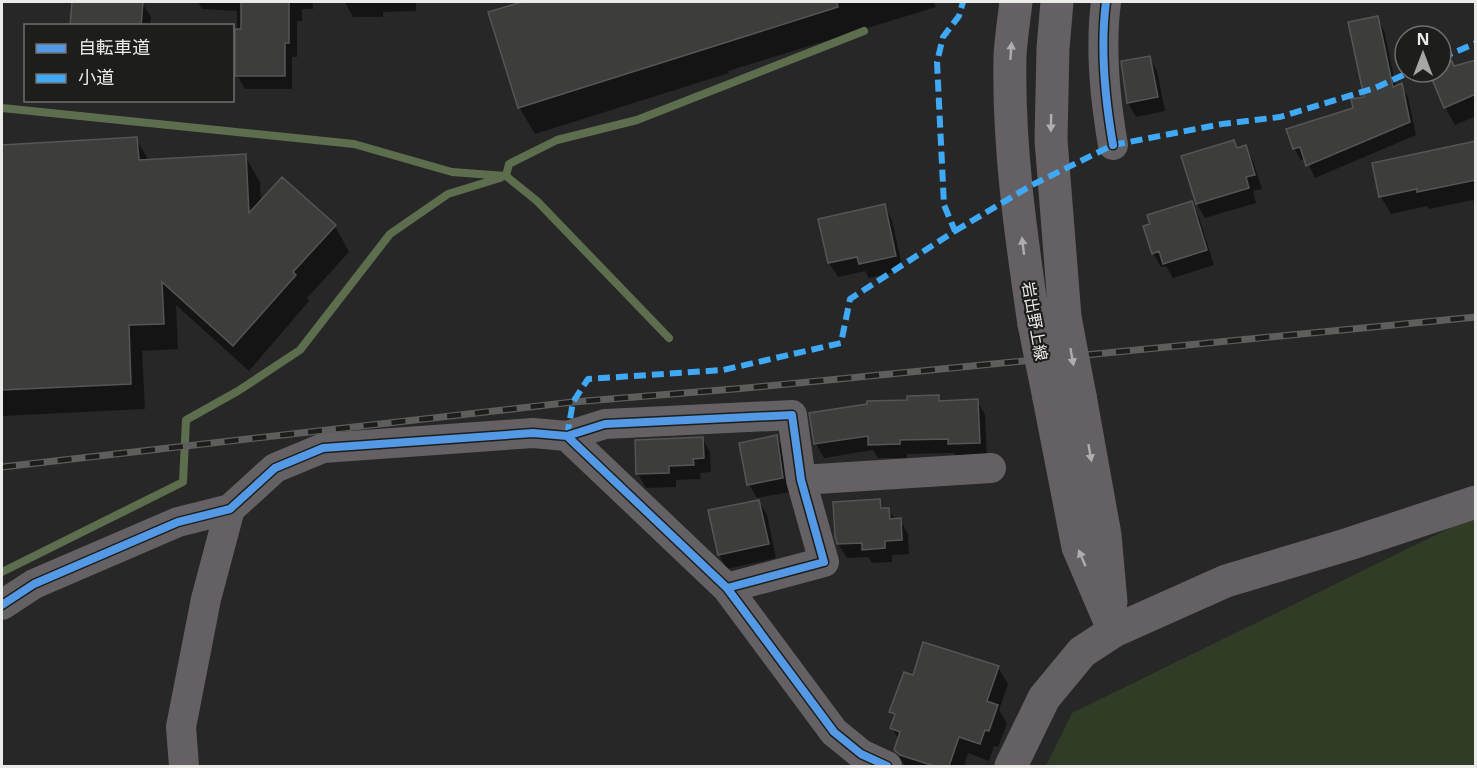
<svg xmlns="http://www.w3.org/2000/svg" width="1477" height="768" font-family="'Open Sans','Noto Sans JP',sans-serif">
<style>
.green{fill:#303c25}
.shadow{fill:#0007}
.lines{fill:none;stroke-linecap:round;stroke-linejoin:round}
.stream{stroke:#5d6e4e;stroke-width:8}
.building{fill:#3d3e3c;stroke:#545554;stroke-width:1.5}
.street{stroke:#646063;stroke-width:30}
.primary{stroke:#656063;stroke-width:33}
.rail-casing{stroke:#5e5e5d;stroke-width:7}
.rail{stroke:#1d1e1b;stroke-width:4.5;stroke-dasharray:14;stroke-linecap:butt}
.primary-bridge{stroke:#656063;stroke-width:33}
.quiet{stroke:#3fa9f5;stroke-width:6;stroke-dasharray:12 6;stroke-linecap:butt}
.cycleway-casing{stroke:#1d1e1b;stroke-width:11}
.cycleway{stroke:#5399e6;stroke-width:8}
.oneway{fill:#afadad}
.labels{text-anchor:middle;stroke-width:4.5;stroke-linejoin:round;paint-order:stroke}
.street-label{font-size:16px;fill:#ebecea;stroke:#1d1e1b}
</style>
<rect width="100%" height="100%" fill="#262726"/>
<path class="green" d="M 1475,519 L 1475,766 L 1046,766 L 1072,713 L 1456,525 Z"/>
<path class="shadow" d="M 74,2 L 142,3 L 151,17 L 150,26 L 72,26 Z
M 198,2 L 313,2 L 313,9 L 302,9 L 302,21 L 297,21 L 297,57 L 292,57 L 292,89 L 245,89 L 237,75 L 237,11 L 202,9 Z
M 345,2 L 416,2 L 416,11 L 383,12 L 383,17 L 353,17 Z
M 527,2 L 934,2 L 936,7 L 728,71 L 729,73 L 535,134 L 519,107 L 490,13 Z
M 1377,18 L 1384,30 L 1396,87 L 1401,85 L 1408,97 L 1416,135 L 1315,178 L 1306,159 L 1301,160 L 1294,148 L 1355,109 L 1366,98 Z
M 1149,57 L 1157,71 L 1165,111 L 1136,117 L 1128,103 Z
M 1476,62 L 1476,116 L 1455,125 L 1445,107 L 1441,68 L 1454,67 Z
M 136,139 L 149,161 L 245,156 L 260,182 L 261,202 L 335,226 L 349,252 L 307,298 L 309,301 L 249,371 L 176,305 L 178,349 L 142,351 L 145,409 L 2,416 L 2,146 Z
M 1234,142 L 1238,149 L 1245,147 L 1253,161 L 1262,189 L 1253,191 L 1256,203 L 1205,218 L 1197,204 L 1183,157 Z
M 1476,143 L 1476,209 L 1473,200 L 1429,209 L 1427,206 L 1391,214 L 1381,197 L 1374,164 Z
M 1191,203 L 1199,217 L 1214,265 L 1173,278 L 1166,266 L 1161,267 L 1153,253 L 1152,225 Z
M 884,206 L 892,220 L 903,270 L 869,278 L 865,271 L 838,277 L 829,263 Z
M 938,397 L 941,402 L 977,400 L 985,415 L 987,457 L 957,458 L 954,453 L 907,454 L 907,458 L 878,458 L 873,450 L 824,458 L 816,444 L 909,401 Z
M 776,437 L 784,451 L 790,492 L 757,498 L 749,484 Z
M 702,438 L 710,452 L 711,472 L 700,473 L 701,479 L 676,480 L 676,487 L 646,488 L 638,474 Z
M 759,501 L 767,515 L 776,558 L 727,569 L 719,555 Z
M 879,501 L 885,510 L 889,510 L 895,520 L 900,520 L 908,534 L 909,554 L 892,555 L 892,562 L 872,563 L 868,557 L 847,558 L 838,544 Z
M 998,667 L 1008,684 L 999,710 L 1007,724 L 998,747 L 994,746 L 989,761 L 968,753 L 964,766 L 905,766 L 895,750 L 899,740 L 892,728 L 895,719 L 891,712 L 914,677 Z"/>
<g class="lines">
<path class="stream" d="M 2,108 L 354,144 L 452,172 L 506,176 L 537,201 L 669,338
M 506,176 L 509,164 L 557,140 L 637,120 L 864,31
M 2,572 L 183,482 L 186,420 L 238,391 L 300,350 L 390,234 L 448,194 L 500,178"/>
</g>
<path class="building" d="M 72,2 L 143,2 L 141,26 L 70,26 Z
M 241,2 L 289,2 L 289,43 L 285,43 L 285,76 L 235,76 L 235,29 L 241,29 Z
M 522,2 L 837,2 L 838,7 L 518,108 L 488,12 Z
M 1378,16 L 1393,87 L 1402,83 L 1410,122 L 1306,166 L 1300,147 L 1293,149 L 1286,129 L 1353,108 L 1351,99 L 1364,97 L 1348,22 Z
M 1150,56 L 1158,97 L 1127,103 L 1121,61 Z
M 1476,60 L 1476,94 L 1444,108 L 1429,72 L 1441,72 L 1441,66 L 1452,61 L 1454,66 Z
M 137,137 L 139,160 L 246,154 L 249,213 L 282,177 L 336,225 L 293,272 L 296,275 L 233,346 L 162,282 L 164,324 L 129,325 L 131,384 L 2,390 L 2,145 Z
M 1234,140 L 1237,148 L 1246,145 L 1255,175 L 1246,177 L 1249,188 L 1196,204 L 1181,156 Z
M 1476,141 L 1476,180 L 1417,192 L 1417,189 L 1379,197 L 1372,163 Z
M 1192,201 L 1207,250 L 1163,264 L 1159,251 L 1152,254 L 1143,226 L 1150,224 L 1147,215 Z
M 885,204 L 896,256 L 859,264 L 857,257 L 828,263 L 818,219 Z
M 939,395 L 939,401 L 978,399 L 980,443 L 948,444 L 948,439 L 900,440 L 900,444 L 868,445 L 868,436 L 814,444 L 809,413 L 867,404 L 867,401 L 907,400 L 907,396 Z
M 777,435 L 783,478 L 747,485 L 739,443 Z
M 703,437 L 704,458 L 693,459 L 694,465 L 669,466 L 669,473 L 636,474 L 635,440 Z
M 880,499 L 881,508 L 889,508 L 890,519 L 901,518 L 902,540 L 885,541 L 885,548 L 862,550 L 862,543 L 837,544 L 835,536 L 833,502 Z
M 759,500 L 769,544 L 718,555 L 708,510 Z
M 923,642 L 999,666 L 987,701 L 998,705 L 989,731 L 985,730 L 980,744 L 959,737 L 949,766 L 934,766 L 900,755 L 894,750 L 900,732 L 890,728 L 895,714 L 889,712 L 904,672 L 913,675 Z"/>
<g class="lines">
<path class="street" d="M 1106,2 C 1100,48 1105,99 1113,145
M 801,480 L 991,468
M 727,588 L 824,562 L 801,480 L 792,415 L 605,424 L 567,436 L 727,588 L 834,732 L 861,754 L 887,766
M 2,605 L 34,584 L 178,522 L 230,509 L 275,468 L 323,448 L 533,433 L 567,436
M 184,766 L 181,727 L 206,599 L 230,509"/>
<path class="primary" d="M 1016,2 C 1014,19 1011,38 1010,56 C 1008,146 1021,236 1034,324
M 1057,2 L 1053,48 L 1051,140 L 1065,317
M 1080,396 L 1105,535 L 1111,602
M 1049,398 L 1078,547 L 1114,631
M 1011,766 L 1044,698 L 1082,652 L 1114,631 L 1226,581 L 1349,544 L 1476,502"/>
<defs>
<path id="rail" d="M 2,467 L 573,402 L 746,388 L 1476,317"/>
</defs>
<use href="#rail" class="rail-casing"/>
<use href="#rail" class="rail"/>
<path class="primary-bridge" d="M 1065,317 L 1080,396
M 1034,324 L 1049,398"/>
<path class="quiet" d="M 1441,58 L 1476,43
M 955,231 L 1032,185 L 1113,145 L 1222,124 L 1280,117 L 1375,88 L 1410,72
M 567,436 L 573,402 L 588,379 L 723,370 L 841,343 L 850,299 L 955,231 L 944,205 L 937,62 L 943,37 L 959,16 L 963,2"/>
<defs>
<path id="cycleway" d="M 1106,2 C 1100,48 1105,99 1113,145
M 727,588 L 824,562 L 801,480 L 792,415 L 605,424 L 567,436 L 727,588 L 834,732 L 861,754 L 887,766
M 2,605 L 34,584 L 178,522 L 230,509 L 275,468 L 323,448 L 533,433 L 567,436"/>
</defs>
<use href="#cycleway" class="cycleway-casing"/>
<use href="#cycleway" class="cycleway"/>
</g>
<defs><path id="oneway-solid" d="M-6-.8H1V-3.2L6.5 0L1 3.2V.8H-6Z" transform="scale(1.5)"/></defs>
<g class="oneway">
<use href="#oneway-solid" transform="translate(1011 51) rotate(-86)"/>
<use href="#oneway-solid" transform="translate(1051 123) rotate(91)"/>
<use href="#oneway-solid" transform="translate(1023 246) rotate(-97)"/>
<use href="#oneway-solid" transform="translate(1072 357) rotate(80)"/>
<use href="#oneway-solid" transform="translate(1090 453) rotate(80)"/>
<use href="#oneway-solid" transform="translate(1082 558) rotate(-113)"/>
</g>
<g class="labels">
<g class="street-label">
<text transform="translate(1035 321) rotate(80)" y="6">岩出野上線</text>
</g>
</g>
<rect width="1477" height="768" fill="none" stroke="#ebecea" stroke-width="6"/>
<rect x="24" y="24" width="210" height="78" fill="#1d1e1b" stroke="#6f706e" stroke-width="1.5"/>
<rect x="36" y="44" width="30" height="9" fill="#5399e6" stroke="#6f706e" stroke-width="1.5"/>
<text x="78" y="54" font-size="18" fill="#ebecea">自転車道</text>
<rect x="36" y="74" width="30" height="9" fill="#3fa9f5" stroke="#6f706e" stroke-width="1.5"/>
<text x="78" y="84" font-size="18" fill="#ebecea">小道</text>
<g transform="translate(1423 54)"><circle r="28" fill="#1d1e1b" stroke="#6f706e" stroke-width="1.5"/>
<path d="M0-4.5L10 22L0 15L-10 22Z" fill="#a6a7a5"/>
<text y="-9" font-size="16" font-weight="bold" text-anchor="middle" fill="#ebecea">N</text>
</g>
</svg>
